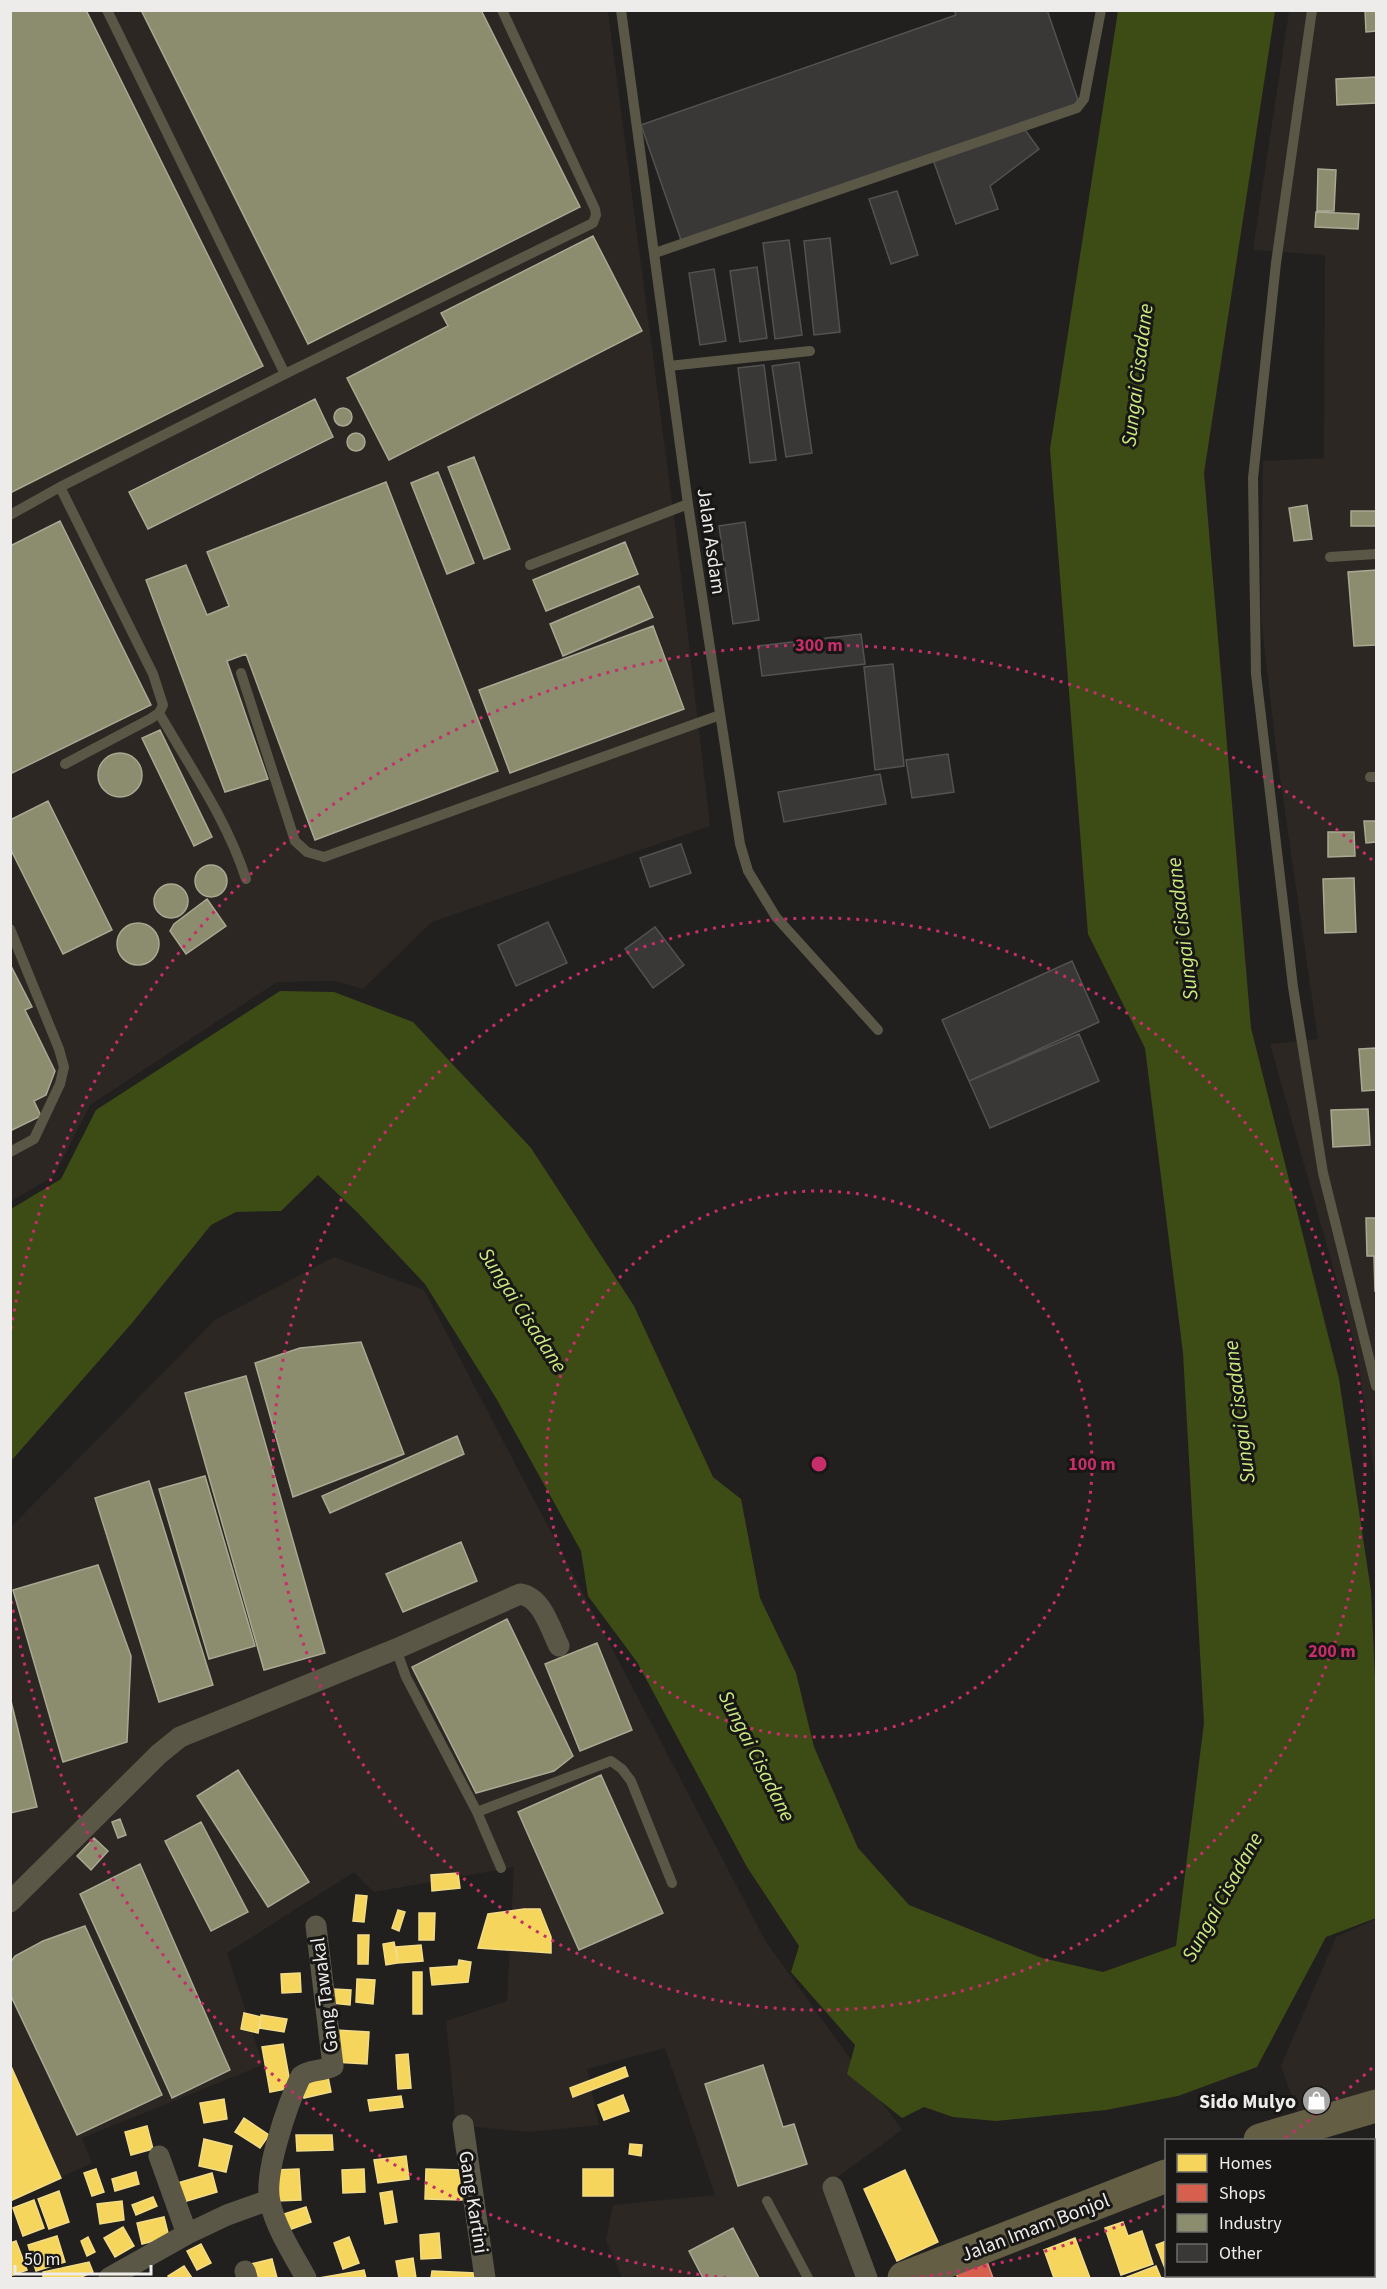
<svg xmlns="http://www.w3.org/2000/svg" width="1387" height="2289" font-family="'Source Sans 3',sans-serif">
<style>
.built{fill:#2c2722}
.water{fill:#3d4c14}
.homes{fill:#f6d55c;stroke:#f3dc87;stroke-width:1.5}
.shops{fill:#d6604d;stroke:#dd8a7c;stroke-width:1.5}
.industry{fill:#8c8c6e;stroke:#a9a993;stroke-width:1.5}
.building{fill:#393837;stroke:#525251;stroke-width:1.5}
.lines{fill:none;stroke-linecap:round;stroke-linejoin:round}
.service{stroke:#5a5747;stroke-width:10}
.minor{stroke:#5a5747;stroke-width:21}
.primary{stroke:#645f44;stroke-width:33}
.ring{fill:none;stroke:#c62d69;stroke-width:3;stroke-dasharray:3 6}
.labels{text-anchor:middle;stroke-width:6;stroke-linejoin:round;paint-order:stroke}
.street-label{font-size:20px;fill:#edecea;stroke:#181715}
.poi-label{font-size:20px;font-weight:bold;fill:#edecea;stroke:#181715;text-anchor:end}
.water-label{font-size:21px;font-style:italic;fill:#caea7f;stroke:#181715}
.centre{fill:#c62d69;stroke:#181715;stroke-width:3}
.ring-label{font-size:18px;text-anchor:middle;font-weight:bold;fill:#c62d69;stroke:#181715;stroke-width:6;stroke-linejoin:round;paint-order:stroke}
</style>
<rect width="100%" height="100%" fill="#21201f"/>
<path class="built" d="M 11,11 L 608,11 L 676,533 L 710,826 L 432,922 L 363,989 L 334,981 L 277,982 L 90,1105 L 54,1176 L 11,1201 Z
M 1289,11 L 1376,11 L 1376,1486 L 1357,1352 L 1270,1044 L 1318,1039 L 1277,756 L 1261,618 L 1263,461 L 1324,458 L 1325,255 L 1253,250 Z
M 334,1257 L 424,1290 L 766,1942 L 902,2130 L 835,2179 L 863,2278 L 622,2278 L 606,2240 L 613,2205 L 715,2195 L 665,2048 L 587,2069 L 599,2125 L 529,2132 L 456,2125 L 446,2021 L 507,2001 L 514,1867 L 374,1892 L 354,1872 L 227,1953 L 263,2065 L 82,2138 L 92,2163 L 11,2200 L 11,1527 L 215,1320 Z
M 1376,1919 L 1376,2097 L 1301,2122 L 1281,2066 L 1336,1937 Z"/>
<path class="water" d="M 1118,11 L 1275,11 L 1204,473 L 1251,1028 L 1339,1379 L 1371,1591 L 1376,1700 L 1376,1918 L 1326,1937 L 1257,2067 L 1178,2096 L 1106,2110 L 996,2121 L 953,2117 L 924,2107 L 902,2118 L 847,2074 L 855,2045 L 791,1972 L 799,1946 L 747,1867 L 637,1662 L 588,1596 L 581,1551 L 496,1398 L 425,1284 L 358,1213 L 318,1175 L 281,1211 L 236,1212 L 211,1225 L 132,1323 L 11,1461 L 11,1209 L 61,1179 L 96,1110 L 280,991 L 334,992 L 413,1022 L 531,1148 L 634,1306 L 713,1477 L 741,1499 L 760,1598 L 796,1673 L 814,1747 L 858,1848 L 909,1905 L 1042,1958 L 1103,1972 L 1176,1946 L 1204,1723 L 1183,1353 L 1145,1048 L 1088,934 L 1050,449 Z"/>
<path class="homes" d="M 458,1873 L 460,1888 L 432,1891 L 431,1875 Z
M 356,1895 L 367,1896 L 364,1922 L 353,1921 Z
M 524,1909 L 540,1909 L 551,1937 L 551,1953 L 478,1948 L 488,1914 Z
M 398,1910 L 405,1912 L 399,1931 L 392,1928 Z
M 419,1913 L 435,1913 L 434,1940 L 419,1940 Z
M 358,1935 L 369,1935 L 368,1964 L 358,1964 Z
M 394,1942 L 398,1963 L 386,1965 L 383,1944 Z
M 421,1945 L 423,1961 L 398,1963 L 396,1947 Z
M 459,1960 L 471,1962 L 468,1982 L 432,1985 L 430,1968 L 458,1966 Z
M 413,1972 L 422,1972 L 422,2014 L 413,2014 Z
M 300,1973 L 301,1992 L 282,1993 L 281,1974 Z
M 357,1979 L 375,1980 L 373,2004 L 356,2002 Z
M 333,1989 L 351,1990 L 350,2005 L 332,2003 Z
M 244,2013 L 261,2017 L 258,2033 L 241,2029 Z
M 261,2015 L 287,2019 L 284,2032 L 260,2028 Z
M 335,2030 L 369,2032 L 367,2064 L 333,2062 Z
M 283,2044 L 291,2088 L 270,2092 L 262,2047 Z
M 408,2054 L 411,2088 L 398,2089 L 396,2055 Z
M 10,2064 L 61,2178 L 10,2201 Z
M 625,2067 L 628,2076 L 573,2097 L 570,2088 Z
M 328,2077 L 331,2092 L 304,2098 L 300,2083 Z
M 623,2095 L 629,2111 L 604,2120 L 598,2105 Z
M 401,2096 L 403,2107 L 370,2111 L 368,2100 Z
M 224,2099 L 227,2119 L 204,2123 L 200,2103 Z
M 244,2118 L 269,2135 L 260,2148 L 235,2132 Z
M 147,2126 L 153,2149 L 131,2155 L 125,2132 Z
M 296,2135 L 332,2135 L 333,2150 L 297,2151 Z
M 204,2139 L 232,2146 L 226,2172 L 199,2166 Z
M 630,2144 L 642,2145 L 641,2156 L 629,2154 Z
M 406,2156 L 409,2179 L 378,2183 L 374,2160 Z
M 96,2169 L 104,2192 L 92,2196 L 84,2173 Z
M 299,2169 L 301,2200 L 276,2201 L 274,2170 Z
M 364,2169 L 365,2192 L 343,2193 L 342,2170 Z
M 426,2169 L 462,2170 L 462,2200 L 425,2199 Z
M 583,2169 L 613,2169 L 613,2196 L 583,2196 Z
M 905,2170 L 938,2242 L 897,2261 L 864,2189 Z
M 136,2172 L 139,2184 L 115,2191 L 112,2179 Z
M 212,2173 L 217,2192 L 180,2203 L 174,2184 Z
M 1374,2180 L 1376,2180 L 1376,2210 L 1374,2199 Z
M 59,2191 L 69,2222 L 49,2229 L 38,2199 Z
M 392,2191 L 397,2222 L 385,2224 L 380,2193 Z
M 153,2197 L 157,2206 L 136,2215 L 132,2205 Z
M 34,2200 L 44,2228 L 23,2236 L 13,2208 Z
M 122,2201 L 124,2220 L 100,2224 L 97,2204 Z
M 306,2207 L 311,2222 L 286,2231 L 281,2215 Z
M 164,2217 L 169,2237 L 142,2244 L 137,2223 Z
M 1123,2222 L 1128,2236 L 1142,2231 L 1153,2264 L 1121,2275 L 1105,2228 Z
M 123,2227 L 134,2246 L 115,2257 L 104,2238 Z
M 439,2233 L 441,2258 L 421,2259 L 420,2235 Z
M 57,2236 L 65,2262 L 36,2271 L 28,2245 Z
M 88,2237 L 95,2252 L 87,2256 L 81,2241 Z
M 349,2237 L 359,2263 L 343,2269 L 334,2243 Z
M 1075,2238 L 1090,2278 L 1054,2278 L 1044,2250 Z
M 16,2241 L 27,2270 L 10,2276 L 10,2243 Z
M 1166,2241 L 1166,2271 L 1156,2245 Z
M 201,2244 L 211,2263 L 197,2270 L 187,2251 Z
M 413,2258 L 416,2278 L 399,2278 L 396,2261 Z
M 272,2259 L 277,2278 L 249,2278 L 246,2265 Z
M 89,2262 L 93,2272 L 79,2278 L 43,2278 L 43,2272 Z
M 184,2266 L 192,2278 L 169,2278 L 168,2276 Z
M 1156,2266 L 1161,2278 L 1128,2278 L 1127,2277 Z
M 364,2270 L 366,2278 L 319,2278 Z
M 432,2271 L 476,2273 L 476,2278 L 431,2278 Z"/>
<path class="shops" d="M 986,2259 L 993,2278 L 958,2278 L 955,2271 Z"/>
<path class="industry" d="M 10,10 L 86,10 L 263,366 L 10,493 Z
M 141,10 L 481,10 L 580,207 L 308,344 Z
M 1365,10 L 1376,10 L 1376,31 L 1366,32 Z
M 1376,77 L 1376,103 L 1337,105 L 1336,79 Z
M 1318,169 L 1336,170 L 1334,211 L 1317,211 Z
M 1316,212 L 1359,214 L 1358,229 L 1315,227 Z
M 593,236 L 642,331 L 389,460 L 347,378 L 448,326 L 441,313 Z
M 315,399 L 333,437 L 148,529 L 129,492 Z
M334 417a9 9 0 1 1 18 0a9 9 0 1 1-18 0Z
M347 442a9 9 0 1 1 18 0a9 9 0 1 1-18 0Z
M 474,457 L 510,549 L 484,559 L 448,467 Z
M 438,472 L 474,563 L 447,574 L 411,483 Z
M 386,482 L 498,771 L 315,840 L 246,654 L 227,661 L 268,779 L 225,792 L 146,580 L 186,565 L 207,615 L 229,606 L 207,552 Z
M 1307,505 L 1312,539 L 1294,541 L 1289,508 Z
M 1351,511 L 1376,511 L 1376,526 L 1351,526 Z
M 60,521 L 151,705 L 10,774 L 10,546 Z
M 625,542 L 638,574 L 546,611 L 533,580 Z
M 1376,570 L 1376,645 L 1354,646 L 1348,572 Z
M 639,586 L 653,617 L 563,656 L 550,624 Z
M 653,626 L 684,709 L 510,773 L 479,690 Z
M 160,730 L 212,837 L 194,846 L 142,738 Z
M98 775a22 22 0 1 1 44 0a22 22 0 1 1-44 0Z
M 48,801 L 112,930 L 63,954 L 10,848 L 10,820 Z
M 1364,821 L 1376,821 L 1376,842 L 1366,843 Z
M 1328,832 L 1354,832 L 1355,856 L 1328,857 Z
M195 881a16 16 0 1 1 32 0a16 16 0 1 1-32 0Z
M 1354,878 L 1356,932 L 1325,933 L 1323,879 Z
M154 901a17 17 0 1 1 34 0a17 17 0 1 1-34 0Z
M 207,899 L 226,926 L 186,954 L 170,931 L 174,924 Z
M117 944a21 21 0 1 1 42 0a21 21 0 1 1-42 0Z
M 10,964 L 32,1007 L 25,1010 L 55,1071 L 46,1095 L 34,1101 L 41,1116 L 10,1131 Z
M 1376,1048 L 1376,1090 L 1362,1091 L 1359,1049 Z
M 1368,1109 L 1370,1145 L 1333,1147 L 1331,1110 Z
M 1366,1218 L 1376,1218 L 1376,1256 L 1367,1256 Z
M 1374,1256 L 1376,1256 L 1376,1291 L 1375,1291 Z
M 361,1342 L 404,1454 L 293,1497 L 255,1363 L 300,1348 Z
M 246,1376 L 325,1653 L 264,1670 L 185,1393 Z
M 457,1436 L 464,1454 L 330,1513 L 322,1496 Z
M 205,1476 L 255,1646 L 209,1659 L 159,1489 Z
M 149,1481 L 213,1685 L 159,1702 L 95,1498 Z
M 461,1542 L 477,1581 L 403,1612 L 386,1574 Z
M 98,1565 L 131,1656 L 127,1742 L 63,1762 L 13,1590 Z
M 507,1619 L 573,1756 L 554,1771 L 476,1793 L 412,1667 Z
M 597,1643 L 632,1730 L 580,1751 L 545,1664 Z
M 10,1697 L 37,1807 L 10,1813 Z
M 238,1770 L 309,1882 L 268,1907 L 197,1796 Z
M 601,1775 L 663,1913 L 579,1950 L 518,1812 Z
M 120,1819 L 126,1835 L 118,1838 L 112,1822 Z
M 201,1822 L 248,1912 L 211,1931 L 165,1841 Z
M 94,1838 L 108,1851 L 91,1870 L 77,1856 Z
M 140,1864 L 230,2070 L 172,2098 L 80,1894 Z
M 85,1926 L 162,2095 L 77,2135 L 10,1994 L 10,1963 L 15,1956 L 43,1941 Z
M 763,2065 L 783,2127 L 794,2124 L 807,2164 L 738,2186 L 705,2084 Z
M 733,2228 L 759,2278 L 703,2278 L 689,2251 Z"/>
<path class="building" d="M 954,10 L 1047,10 L 1079,103 L 1020,123 L 1039,149 L 990,186 L 998,209 L 956,224 L 931,154 L 681,240 L 641,125 L 956,15 Z
M 897,191 L 918,255 L 891,264 L 869,199 Z
M 830,238 L 840,332 L 814,335 L 804,241 Z
M 789,240 L 802,335 L 775,339 L 763,243 Z
M 757,267 L 767,338 L 740,342 L 730,271 Z
M 714,269 L 726,341 L 700,345 L 689,273 Z
M 799,362 L 812,453 L 786,457 L 772,366 Z
M 764,365 L 776,460 L 750,463 L 738,368 Z
M 745,522 L 759,620 L 733,624 L 719,526 Z
M 861,634 L 865,664 L 762,676 L 758,646 Z
M 893,664 L 904,766 L 875,770 L 864,667 Z
M 948,754 L 954,792 L 912,798 L 906,760 Z
M 880,774 L 886,804 L 784,822 L 778,792 Z
M 681,844 L 691,873 L 650,887 L 640,858 Z
M 548,922 L 567,963 L 516,986 L 498,945 Z
M 655,927 L 684,965 L 653,988 L 625,949 Z
M 1072,961 L 1099,1022 L 969,1081 L 942,1020 Z
M 1079,1034 L 1099,1081 L 990,1128 L 969,1081 Z"/>
<g class="lines">
<path class="service" d="M 621,10 L 688,504 L 740,844 L 748,871 L 776,917 L 878,1030
M 1312,10 L 1276,263 L 1253,478 L 1256,674 L 1293,987 L 1323,1173 L 1376,1386
M 655,253 L 1077,108 L 1084,99 L 1101,10
M 669,366 L 810,351
M 285,374 L 593,223 L 596,215 L 595,209 L 502,10
M 60,487 L 153,674 L 163,705 L 159,713 L 150,719 L 65,764
M 10,515 L 60,487 L 285,374 L 107,10
M 1330,557 L 1376,554
M 530,565 L 688,504
M 241,673 L 295,841 L 307,852 L 324,857 L 720,715
M 159,713 C 190,767 227,820 246,879
M 1370,777 L 1376,777
M 10,929 L 59,1049 L 64,1067 L 60,1084 L 34,1139 L 10,1152
M 396,1649 L 406,1677 L 477,1812 L 501,1868
M 477,1812 L 611,1761 L 622,1769 L 631,1781 L 672,1883
M 767,2201 L 808,2278"/>
<path class="minor" d="M 10,1902 L 159,1754 L 180,1737 L 396,1649 L 520,1594 C 542,1597 550,1628 559,1646
M 463,2125 L 485,2278
M 159,2156 L 187,2234
M 833,2187 L 867,2278
M 1374,2241 L 1376,2240
M 245,2271 L 247,2278
M 1322,2276 L 1323,2278
M 109,2278 L 187,2234 L 227,2215 L 269,2200
M 306,2278 C 293,2254 276,2229 270,2202 C 263,2174 288,2103 301,2076 C 311,2069 321,2072 333,2066 L 316,1926
M 1264,2278 L 1271,2276"/>
<path class="primary" d="M 1260,2140 L 1376,2106
M 904,2278 L 1166,2176"/>
</g>
<g class="ring">
<circle cx="819" cy="1464" r="273"/>
<circle cx="819" cy="1464" r="546"/>
<path d="M1372 2068A819 819 0 0 1 1283 2139M1165 2206A819 819 0 0 1 912 2278M726 2278A819 819 0 0 1 11 1599M11 1329A819 819 0 0 1 1372 860"/>
</g>
<defs>
<symbol id="shop-disc" viewBox="-11 -11 22 22"><circle r="9.5" fill="#a6a5a3" stroke="#181715"/><path d="M-5-2.5h2.3a2.7 3.5 0 0 1 5.4 0H5L5.5 6h-11ZM-1.5-2.5h3a1.5 2.3 0 0 0-3 0Z" fill="#fff"/></symbol>
</defs>
<g fill-rule="evenodd">
<use href="#shop-disc" x="1300" y="2084" width="33" height="33"/>
</g>
<g class="labels">
<g class="street-label">
<text transform="translate(712 541) rotate(82)" y="7">Jalan Asdam</text>
<text transform="translate(324 1995) rotate(-97)" y="7">Gang Tawakal</text>
<text transform="translate(474 2202) rotate(81)" y="7">Gang Kartini</text>
<text transform="translate(1035 2227) rotate(-21)" y="7">Jalan Imam Bonjol</text>
</g>
<g class="poi-label">
<text x="1296" y="2108">Sido Mulyo</text>
</g>
<g class="water-label">
<text transform="translate(1137 375) rotate(-83)" y="7">Sungai Cisadane</text>
<text transform="translate(1182 929) rotate(-97)" y="7">Sungai Cisadane</text>
<text transform="translate(523 1310) rotate(57)" y="7">Sungai Cisadane</text>
<text transform="translate(1239 1412) rotate(-97)" y="7">Sungai Cisadane</text>
<text transform="translate(757 1756) rotate(63)" y="7">Sungai Cisadane</text>
<text transform="translate(1222 1897) rotate(-61)" y="7">Sungai Cisadane</text>
</g>
</g>
<circle cx="819" cy="1464" r="9" class="centre"/>
<g class="ring-label">
<text x="819" y="651">300 m</text>
<text x="1092" y="1470">100 m</text>
<text x="1332" y="1657">200 m</text>
</g>
<rect width="1387" height="2289" fill="none" stroke="#edecea" stroke-width="24"/>
<rect x="1165" y="2139" width="210" height="138" fill="#181715" stroke="#6d6c6a" stroke-width="1.5"/>
<rect x="1177" y="2154" width="30" height="18" fill="#f6d55c" stroke="#6d6c6a" stroke-width="1.5"/>
<text x="1219" y="2169" font-size="18" fill="#edecea">Homes</text>
<rect x="1177" y="2184" width="30" height="18" fill="#d6604d" stroke="#6d6c6a" stroke-width="1.5"/>
<text x="1219" y="2199" font-size="18" fill="#edecea">Shops</text>
<rect x="1177" y="2214" width="30" height="18" fill="#8c8c6e" stroke="#6d6c6a" stroke-width="1.5"/>
<text x="1219" y="2229" font-size="18" fill="#edecea">Industry</text>
<rect x="1177" y="2244" width="30" height="18" fill="#393837" stroke="#6d6c6a" stroke-width="1.5"/>
<text x="1219" y="2259" font-size="18" fill="#edecea">Other</text>
<path d="M15 2265v9h136v-9" fill="none" stroke="#edecea" stroke-width="3"/>
<text x="24" y="2265" font-size="18" fill="#edecea" stroke="#181715" stroke-width="4.5" paint-order="stroke">50 m</text>
</svg>
